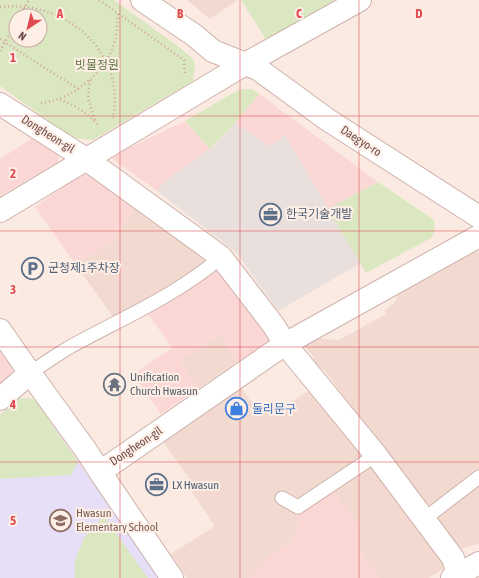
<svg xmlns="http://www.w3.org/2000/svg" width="479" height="578" font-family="'Asap Condensed','Noto Sans KR',sans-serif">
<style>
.residential{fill:#f2dad0}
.commercial{fill:#fbd7d5}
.industrial{fill:#e9dfdc}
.education{fill:#e7def7}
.green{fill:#dae7c1;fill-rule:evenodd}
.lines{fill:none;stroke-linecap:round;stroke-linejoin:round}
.service-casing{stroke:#cdb2ab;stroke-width:15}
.minor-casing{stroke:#cdb2ab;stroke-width:24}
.tertiary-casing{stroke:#cdb2ab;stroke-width:24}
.path{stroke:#d3a59e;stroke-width:2.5;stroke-dasharray:1 3;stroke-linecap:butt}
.service{stroke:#fff;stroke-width:13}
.minor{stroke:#fff;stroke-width:22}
.tertiary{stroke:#fff;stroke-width:22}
.grid{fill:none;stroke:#df4b50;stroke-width:1;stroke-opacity:0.55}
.labels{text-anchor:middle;stroke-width:4;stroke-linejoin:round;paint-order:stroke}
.park-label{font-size:12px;fill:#5e7642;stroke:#feefe6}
.street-label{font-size:12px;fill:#704d49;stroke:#feefe6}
.service-label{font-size:12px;fill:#4e5e75;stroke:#feefe6;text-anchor:start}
.worship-label{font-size:12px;fill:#5b616d;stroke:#feefe6;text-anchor:start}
.shop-label{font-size:12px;fill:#366cbe;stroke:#feefe6;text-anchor:start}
.education-label{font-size:12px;fill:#785e54;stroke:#feefe6;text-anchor:start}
.grid-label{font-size:13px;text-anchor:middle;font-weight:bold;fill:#df4b50;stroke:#feefe6;stroke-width:4;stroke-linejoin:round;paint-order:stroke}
</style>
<rect width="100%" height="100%" fill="#fbeae1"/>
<path class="residential" d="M 187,0 L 238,0 L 210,19 Z
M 138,205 L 210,260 L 116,321 L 76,265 L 110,243 Z
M 471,250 L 479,253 L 479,544 L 458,549 L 324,370 L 316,365 L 312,355 L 305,346 L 312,338 L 339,340 L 386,314 L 385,310 L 394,303 L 400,291 Z
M 220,335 L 237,362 L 199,388 L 179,361 Z
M 314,387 L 446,567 L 429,578 L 379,578 L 361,552 L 361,529 L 299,529 L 291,542 L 272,554 L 249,578 L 187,578 L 171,554 L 215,526 L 190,489 L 194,485 L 163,442 L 241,388 L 250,400 L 271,415 Z"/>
<path class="commercial" d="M 259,94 L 378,182 L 328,209 L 285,135 L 271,146 L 235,123 Z
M 185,121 L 210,149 L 166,180 L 157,191 L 110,157 Z
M 34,137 L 59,156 L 58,162 L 0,196 L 0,159 Z
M 81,174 L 99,178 L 138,205 L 110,243 L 76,265 L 35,207 Z
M 221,267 L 271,340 L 237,362 L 220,335 L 180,361 L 199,388 L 161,414 L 133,374 L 172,348 L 147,312 Z
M 0,351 L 12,367 L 14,379 L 0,390 Z
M 333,490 L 361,529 L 361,552 L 379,578 L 249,578 L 272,554 L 291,542 L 299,529 L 296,514 Z"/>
<path class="industrial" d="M 235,123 L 270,146 L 285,135 L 361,263 L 278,311 L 237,253 L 157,191 L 166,180 L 213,147 Z"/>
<path class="education" d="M 19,398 L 34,399 L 160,578 L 0,578 L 0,415 Z"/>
<path class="green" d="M 0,0 L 114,0 L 179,47 L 194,60 L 195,68 L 193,81 L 93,140 L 72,138 L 0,86 ZM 16,16 L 40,16 L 40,40 L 16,40 Z
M 241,0 L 342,0 L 267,41 Z
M 240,89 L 252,89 L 259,94 L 235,123 L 210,149 L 185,121 Z
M 378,182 L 434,220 L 435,231 L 431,238 L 366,273 L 328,209 Z
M 19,398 L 34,399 L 78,462 L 71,475 L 0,479 L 0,415 Z
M 104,516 L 148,578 L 75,578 L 75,560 L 84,538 Z"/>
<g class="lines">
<defs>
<path id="service" d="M 30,373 C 42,365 55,356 68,348 C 120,319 176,296 221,257
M 282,498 L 298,507 L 376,455
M 423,520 L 479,477"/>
<path id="minor" d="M 0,104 L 86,159 L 221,257 L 274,326 L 285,344 L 376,455 L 453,558 L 458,574
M 0,211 L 245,64 L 360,0
M 0,330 L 30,373
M 0,399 L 30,373 L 85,449 L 100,472 L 285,344 L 479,236
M 100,472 L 172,578
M 452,578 L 479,563"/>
<path id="tertiary" d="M 142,0 L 194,35 L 213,51 L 258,69 L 328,120 L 479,217"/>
</defs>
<use href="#service" class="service-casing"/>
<use href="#minor" class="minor-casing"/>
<use href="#tertiary" class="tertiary-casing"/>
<path class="path" d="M 99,0 L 184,60 L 185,75
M 0,7 C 66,0 126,51 113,118
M 20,16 L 29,0
M 0,39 L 78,89
M 0,51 L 16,23
M 90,80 L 88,98 L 95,121
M 60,100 C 74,104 91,115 99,127
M 41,103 C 72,100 107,72 115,41 C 117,33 117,23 118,14"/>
<use href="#service" class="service"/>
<use href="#minor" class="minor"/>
<use href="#tertiary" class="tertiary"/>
</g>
<path class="grid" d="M 120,0 L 120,578M 240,0 L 240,578M 359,0 L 359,578M 0,116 L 479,116M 0,231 L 479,231M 0,347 L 479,347M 0,462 L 479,462"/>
<defs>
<symbol id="office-ring" viewBox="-11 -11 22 22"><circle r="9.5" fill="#feefe6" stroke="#5c6f8a" stroke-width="1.5"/><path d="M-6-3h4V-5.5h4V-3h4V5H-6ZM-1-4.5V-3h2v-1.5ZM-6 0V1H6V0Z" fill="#5c6f8a"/></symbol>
<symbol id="parking-ring" viewBox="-11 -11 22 22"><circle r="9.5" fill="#feefe6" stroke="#5c6f8a" stroke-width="1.5"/><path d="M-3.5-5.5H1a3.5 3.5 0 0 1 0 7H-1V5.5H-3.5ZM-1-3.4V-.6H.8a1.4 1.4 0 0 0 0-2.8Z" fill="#5c6f8a"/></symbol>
<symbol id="temple-ring" viewBox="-11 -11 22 22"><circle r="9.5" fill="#feefe6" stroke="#6b7280" stroke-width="1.5"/><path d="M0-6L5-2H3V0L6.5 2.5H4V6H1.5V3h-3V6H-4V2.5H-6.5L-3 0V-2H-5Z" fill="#6b7280"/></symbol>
<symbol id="shop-ring" viewBox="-11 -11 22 22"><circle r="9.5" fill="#feefe6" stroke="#3f7fe0" stroke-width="1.5"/><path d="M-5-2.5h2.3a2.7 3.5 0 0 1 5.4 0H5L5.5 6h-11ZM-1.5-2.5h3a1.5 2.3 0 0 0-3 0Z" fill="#3f7fe0"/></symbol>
<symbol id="school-ring" viewBox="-11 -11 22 22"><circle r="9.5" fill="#feefe6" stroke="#8d6e63" stroke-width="1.5"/><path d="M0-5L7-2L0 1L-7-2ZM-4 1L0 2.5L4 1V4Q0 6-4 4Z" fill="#8d6e63"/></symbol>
</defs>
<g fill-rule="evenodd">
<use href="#office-ring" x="258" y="202" width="25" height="25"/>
<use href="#parking-ring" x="20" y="256" width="25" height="25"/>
<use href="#temple-ring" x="102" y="372" width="25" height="25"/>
<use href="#shop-ring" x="224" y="396" width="25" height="25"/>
<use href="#office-ring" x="144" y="472" width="25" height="25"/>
<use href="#school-ring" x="48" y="508" width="25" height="25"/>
</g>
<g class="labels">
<g class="park-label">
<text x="97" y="69">빗물정원</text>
</g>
<g class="street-label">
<text transform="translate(48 134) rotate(32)" y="4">Dongheon-gil</text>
<text transform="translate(361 141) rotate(33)" y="4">Daegyo-ro</text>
<text transform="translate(136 446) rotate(-34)" y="4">Dongheon-gil</text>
</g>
<g class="service-label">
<text x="286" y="218">한국기술개발</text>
<text x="48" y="272">군청제1주차장</text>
<text x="172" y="489">LX Hwasun</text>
</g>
<g class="worship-label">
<text x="130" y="381">Unification<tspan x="130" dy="14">Church Hwasun</tspan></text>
</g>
<g class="shop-label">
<text x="252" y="413">둘리문구</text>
</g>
<g class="education-label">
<text x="76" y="517">Hwasun<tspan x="76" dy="14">Elementary School</tspan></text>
</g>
</g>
<g class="grid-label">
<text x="60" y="18">A</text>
<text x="180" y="18">B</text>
<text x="299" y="18">C</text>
<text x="419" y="18">D</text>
<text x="13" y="62">1</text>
<text x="13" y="178">2</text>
<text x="13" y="294">3</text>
<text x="13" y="409">4</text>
<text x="13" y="525">5</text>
</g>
<g transform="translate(28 28) rotate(215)"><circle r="19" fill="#feefe6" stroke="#c5aea7"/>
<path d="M0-3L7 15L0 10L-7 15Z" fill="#df4b50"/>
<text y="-6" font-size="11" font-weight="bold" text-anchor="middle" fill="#704d49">N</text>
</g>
</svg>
